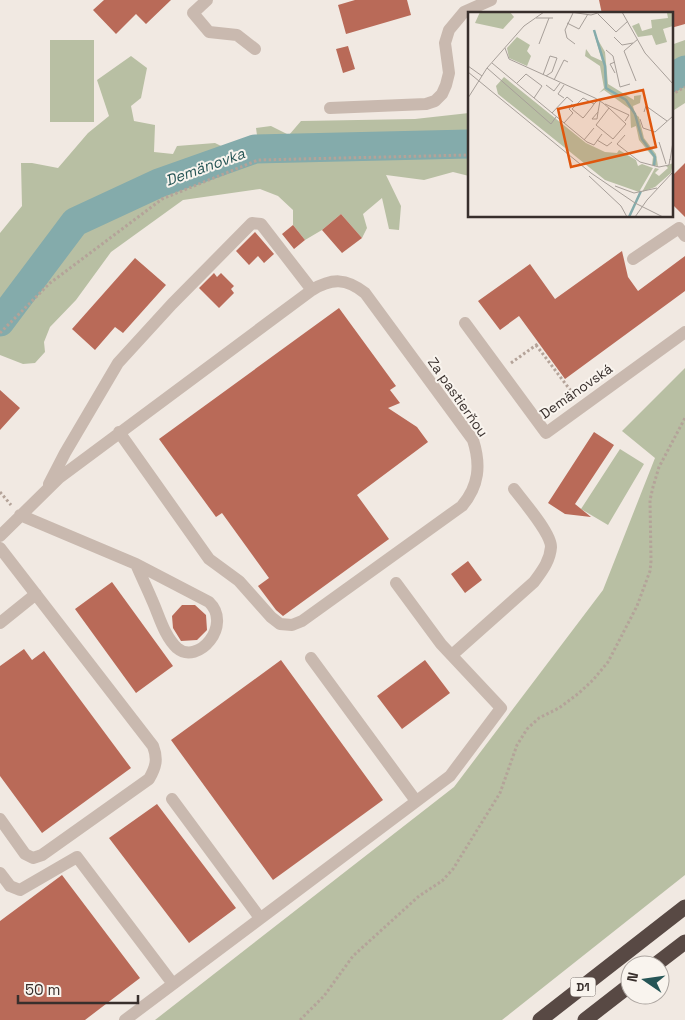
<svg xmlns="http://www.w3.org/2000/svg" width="685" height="1020" font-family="'Space Grotesk',sans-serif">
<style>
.green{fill:#b8bfa3}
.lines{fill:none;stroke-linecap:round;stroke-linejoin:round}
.river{stroke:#84abab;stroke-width:29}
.building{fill:#b96a58}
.path{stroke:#b4a399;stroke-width:3;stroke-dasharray:2.5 2.5;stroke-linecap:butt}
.minor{stroke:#c9b9af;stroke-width:12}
.highway{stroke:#584944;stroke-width:15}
.labels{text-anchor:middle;stroke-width:4;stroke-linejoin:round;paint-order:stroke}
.shield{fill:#f9f4ee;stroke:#726a66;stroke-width:1}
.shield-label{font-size:12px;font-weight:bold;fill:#382f2c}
.street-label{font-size:14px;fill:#382f2c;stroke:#f9f4ee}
.water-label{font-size:15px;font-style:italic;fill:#265556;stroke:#f9f4ee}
.inset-river{fill:none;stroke:#84abab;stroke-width:2.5}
.inset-road{fill:none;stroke:#a79f99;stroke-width:1}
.view{fill:#df570e;fill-opacity:0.15;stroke:#df570e;stroke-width:2.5}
.inset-edge{fill:none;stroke:#382f2c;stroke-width:2.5}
</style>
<rect width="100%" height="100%" fill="#f1e9e2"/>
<path class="green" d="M 50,40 L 94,40 L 94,122 L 50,122 Z
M 685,40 L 685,103 L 671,112 L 671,45 Z
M 131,56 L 147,68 L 141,98 L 131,106 L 134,121 L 155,125 L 154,152 L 173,154 L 177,146 L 215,143 L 250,160 L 260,157 L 256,128 L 271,126 L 289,135 L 301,121 L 415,119 L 469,113 L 469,176 L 453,172 L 424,180 L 386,175 L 401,206 L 399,230 L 389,229 L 382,198 L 363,214 L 367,228 L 362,238 L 341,214 L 322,230 L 305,240 L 293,225 L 293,210 L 278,196 L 260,189 L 183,200 L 111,252 L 76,300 L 50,327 L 44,342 L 45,352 L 35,363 L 23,364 L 0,355 L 0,233 L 22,206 L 21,163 L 32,163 L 58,168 L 88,133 L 109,116 L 97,80 Z
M 685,368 L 685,875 L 502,1020 L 155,1020 L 454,787 L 603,590 L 655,458 L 622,431 Z
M 620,449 L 644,464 L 608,525 L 581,509 Z"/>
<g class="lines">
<path class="river" d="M 671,78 L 685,70
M 0,322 L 75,222 L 159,183 L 255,149 L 469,144"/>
</g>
<path class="building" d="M 104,0 L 171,0 L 146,24 L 136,14 L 116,34 L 93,10 Z
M 355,0 L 407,0 L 411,15 L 346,34 L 338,5 Z
M 599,0 L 685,0 L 685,24 L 671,28 L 671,14 L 602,14 Z
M 348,46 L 355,69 L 343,73 L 336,49 Z
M 685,163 L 685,217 L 671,203 L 671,177 Z
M 341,214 L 362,238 L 342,253 L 322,230 Z
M 293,225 L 305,240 L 294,249 L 282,234 Z
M 255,232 L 274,254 L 264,263 L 258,256 L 249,265 L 236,251 Z
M 622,251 L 628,277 L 638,291 L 685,256 L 685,291 L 565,379 L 519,316 L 500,330 L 478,301 L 530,264 L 555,299 Z
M 135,258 L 166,285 L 123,333 L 115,327 L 95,350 L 72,329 Z
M 214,273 L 217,277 L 221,273 L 234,286 L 231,289 L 234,293 L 219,308 L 199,288 Z
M 339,308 L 396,386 L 390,390 L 400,403 L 388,408 L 417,427 L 428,442 L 357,495 L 389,539 L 283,616 L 276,610 L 258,586 L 269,578 L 222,513 L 216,517 L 159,439 Z
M 0,390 L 20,408 L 0,430 Z
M 594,432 L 614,445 L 575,504 L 591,517 L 565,514 L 548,503 Z
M 468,561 L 482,580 L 465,593 L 451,574 Z
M 112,582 L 173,666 L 136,693 L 75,609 Z
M 182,605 L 195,605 L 206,615 L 207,630 L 197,640 L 181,641 L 173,628 L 172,616 Z
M 24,649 L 32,660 L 44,651 L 131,768 L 42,833 L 0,776 L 0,666 Z
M 281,660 L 383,800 L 273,880 L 171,740 Z
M 425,660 L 450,693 L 402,729 L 377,696 Z
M 157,804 L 236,908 L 189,943 L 109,838 Z
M 62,875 L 140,978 L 85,1020 L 0,1020 L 0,921 Z"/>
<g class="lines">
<path class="path" d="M 671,95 L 685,87
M 0,333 L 50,283 L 162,199 L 258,160 L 469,155
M 536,345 L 571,391
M 511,363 L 539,343
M 0,492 L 11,505
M 300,1020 L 324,996 L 353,956 L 419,896 L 442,881 L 453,869 L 500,793 L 517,745 L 527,729 L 539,718 L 559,708 L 579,693 L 593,680 L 608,662 L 637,606 L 650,571 L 651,561 L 650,500 L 653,487 L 659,467 L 685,418"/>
<path class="minor" d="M 207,0 L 193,13 L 209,32 L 237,35 L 255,49
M 330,108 L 426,104 L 435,101 L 442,94 L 446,85 L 449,73 L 445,43 L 449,30 L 464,12 L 491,0
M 633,259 L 679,228 L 685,236
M 465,323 L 546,433 L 685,332
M 49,484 L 65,453 L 118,363 L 172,304 L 252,223 L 261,224 L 312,290
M 20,515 L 136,564 L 209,602 C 233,625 198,666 177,648 C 164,636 159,615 152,600 C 147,588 141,576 136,564
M 0,536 L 59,478 L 312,290 C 332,278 346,278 365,293 L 473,440 C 481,465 479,486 462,506 L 302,621 L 292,625 L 280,624 L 271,617 L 239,581 L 209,559 L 119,432
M 0,548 L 153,746 C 158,759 156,767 149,779 L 42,855 L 33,858 L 25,854 L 0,819
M 0,623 L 36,594
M 452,655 L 534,582 C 542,571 550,561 551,547 C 551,533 523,501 514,489
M 311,658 L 416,801
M 172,799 L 260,918
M 0,873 L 10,886 L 20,890 L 77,857 L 173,984
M 125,1020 L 450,776 L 501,708 L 441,644 L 396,583"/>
<path class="highway" d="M 655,965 L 685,942
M 540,1020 L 685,907
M 585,1020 L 630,985"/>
</g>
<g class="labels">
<rect class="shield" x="570.5" y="977.5" width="25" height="19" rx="4"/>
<g class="shield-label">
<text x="583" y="991">D1</text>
</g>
<g class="street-label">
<text transform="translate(576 391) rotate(-35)" y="5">Demänovská</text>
<text transform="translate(458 397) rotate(55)" y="5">Za pastierňou</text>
</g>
<g class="water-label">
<text transform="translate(205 167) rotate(-20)" y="5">Demänovka</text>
</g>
</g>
<g transform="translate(468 12)">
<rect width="205" height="205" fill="#f1e9e2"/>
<path d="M 12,0 L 42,0 L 46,5 L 35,17 L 7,11 ZM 205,0 L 205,14 L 195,17 L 199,30 L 188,33 L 184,23 L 170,25 L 164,14 L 171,11 L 174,19 L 184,16 L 183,8 L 200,6 L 199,1 ZM 126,21 L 137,40 L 140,72 L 166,88 L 166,84 L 173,83 L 172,91 L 165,94 L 167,102 L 171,105 L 176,126 L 188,142 L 190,154 L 184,153 L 185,145 L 171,128 L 168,114 L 163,116 L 162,97 L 136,78 L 131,81 L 136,76 L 132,54 L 117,44 L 118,37 L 123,44 L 134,49 ZM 49,25 L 62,33 L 59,39 L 63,44 L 59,54 L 41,46 L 39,36 ZM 36,65 L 118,131 L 137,140 L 149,141 L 151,138 L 168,148 L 170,154 L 174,152 L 185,156 L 171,180 L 137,168 L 30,82 L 28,74 ZM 205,151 L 203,161 L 187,175 L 174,180 L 187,156 L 191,157 L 187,161 L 191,164 L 200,156 L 198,154 Z" fill="#b8bfa3"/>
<path class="inset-river" d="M 126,18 L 137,54 L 138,76 L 158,88 L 167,102 L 174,127 L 187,145 L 186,154M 161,205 L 173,179"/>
<path class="inset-road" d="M 102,0 L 123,3 L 133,0M 154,0 L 177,41 L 205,72M 105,1 L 97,18 L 99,26 L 107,32M 130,2 L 148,20 L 160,9M 68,6 L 85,6M 99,11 L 111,17 L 120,2M 146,25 L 154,33 L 165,31M 71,32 L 81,6M 37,36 L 41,47 L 127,86 L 135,91 L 142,97 L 158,112 L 145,127 L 128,113 L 141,96M 138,38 L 145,44 L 152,75 L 162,72M 147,50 L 142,52 L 147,61M 24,51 L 119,130 L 126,133 L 134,122M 0,54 L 14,64M 19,56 L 83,112 L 88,105M 0,60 L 123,161 L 167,191 L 195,205M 75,63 L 82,44 L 89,46 L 84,60 L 78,64M 86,68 L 96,48 L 100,50M 168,69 L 156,39 L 170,27M 49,71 L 58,62 L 74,74 L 66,86M 78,73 L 86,79 L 92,71M 0,86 L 19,56 L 56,14 L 76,0M 96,86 L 90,82 L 96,73M 126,92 L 115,86 L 104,97 L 115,106 L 116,105 L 124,95 L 126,92 L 130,88M 137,92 L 161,103 L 157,109M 130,100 L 124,107 L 129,107 L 130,100 L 132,89M 176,100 L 178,94 L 199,109M 84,101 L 99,85 L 105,90M 172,107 L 175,116 L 187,120 L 205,104M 96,111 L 105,101 L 101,97 L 104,92M 157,123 L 149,132 L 172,150 L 191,155 L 201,153 L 202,147M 116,128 L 126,116M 129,128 L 139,134 L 144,130M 191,130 L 198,152M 202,148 L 205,130M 121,164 L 153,194 L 159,205M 147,174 L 166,181 L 189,176M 167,205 L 179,188 L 205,160"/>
<path class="view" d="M 175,78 L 188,135 L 103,155 L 90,97 Z"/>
<rect width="205" height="205" class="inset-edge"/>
</g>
<g transform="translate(645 980) rotate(283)"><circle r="24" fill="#f9f4ee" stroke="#aca5a0"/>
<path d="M0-4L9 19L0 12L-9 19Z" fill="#265556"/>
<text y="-8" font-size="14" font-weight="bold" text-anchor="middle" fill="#382f2c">N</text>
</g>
<path d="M18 995v8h120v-8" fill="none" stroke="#382f2c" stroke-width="2.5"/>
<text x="25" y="995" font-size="15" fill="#382f2c" stroke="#f9f4ee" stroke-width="4" paint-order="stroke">50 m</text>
</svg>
